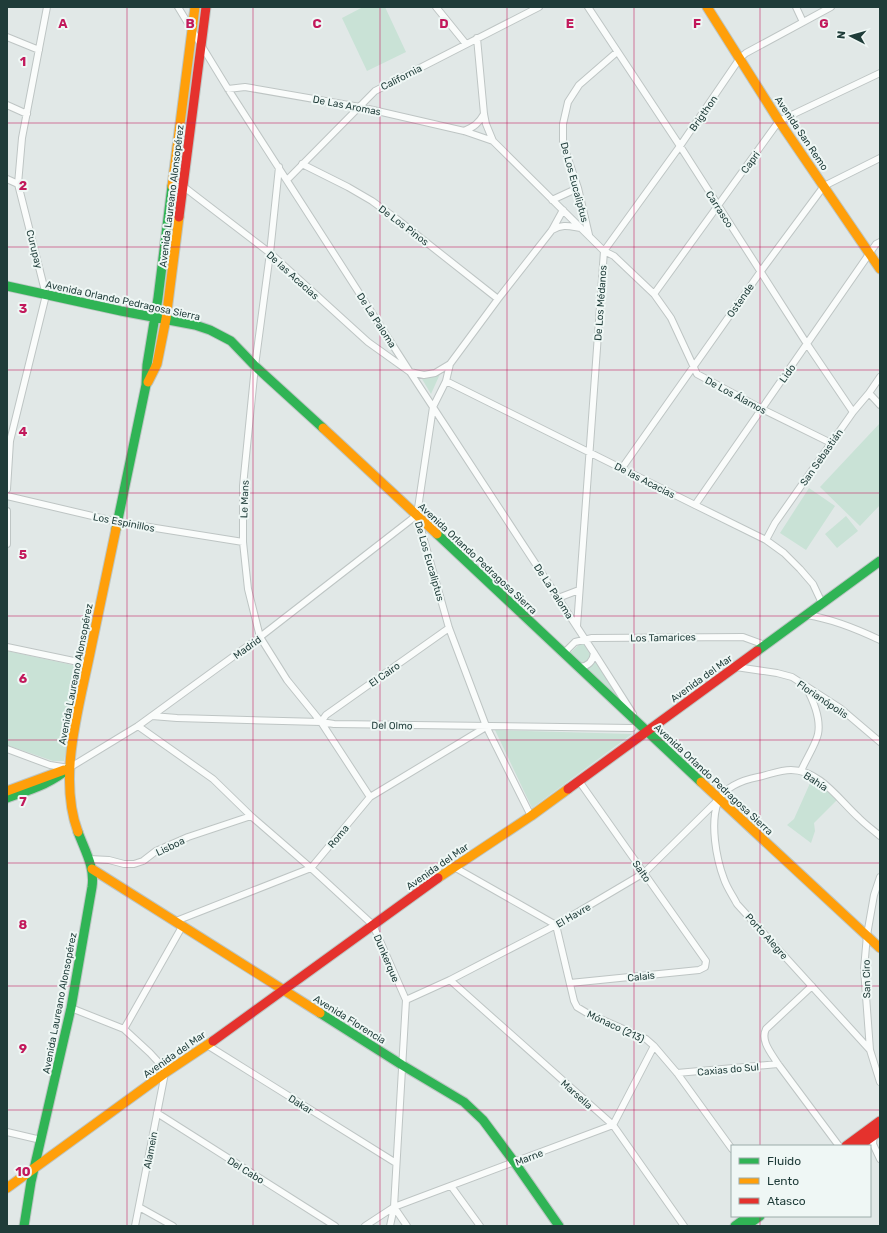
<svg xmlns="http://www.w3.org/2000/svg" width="887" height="1233" font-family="Rubik,sans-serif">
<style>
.green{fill:#c9e2d6}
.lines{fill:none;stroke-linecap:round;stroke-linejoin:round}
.street-casing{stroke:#bec5c4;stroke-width:8}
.fast-casing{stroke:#bdc6c4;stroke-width:11}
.slow-casing{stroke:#bdc6c4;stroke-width:11}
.jam-casing{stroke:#bdc6c4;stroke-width:11}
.street{stroke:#fafcfb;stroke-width:6}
.fast{stroke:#30b455;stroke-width:9}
.slow{stroke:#ff9f0a;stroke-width:9}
.jam{stroke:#e5322d;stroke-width:9}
.grid{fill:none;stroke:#c2185b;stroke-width:1;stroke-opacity:0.55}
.labels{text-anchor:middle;stroke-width:4;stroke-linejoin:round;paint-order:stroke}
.street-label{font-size:10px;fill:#1f3c39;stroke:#eff7f5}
.grid-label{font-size:13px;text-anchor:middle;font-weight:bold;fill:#c2185b;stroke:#eff7f5;stroke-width:4;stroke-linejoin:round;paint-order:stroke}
</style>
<rect width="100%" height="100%" fill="#e1e8e7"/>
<path class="green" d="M 363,7 L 385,7 L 406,52 L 367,71 L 342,18 Z
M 190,72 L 193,73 L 182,171 L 178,171 Z
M 177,194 L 179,195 L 168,280 L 165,280 L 175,195 Z
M 440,374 L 431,394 L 422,379 Z
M 880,423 L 880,505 L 860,526 L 820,487 Z
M 809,488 L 835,506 L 806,550 L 780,533 Z
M 846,516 L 858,531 L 837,548 L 825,534 Z
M 583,641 L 623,704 L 569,654 Z
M 7,651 L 77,666 L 81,670 L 82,675 L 64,761 L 53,761 L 7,745 Z
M 495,730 L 632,734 L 532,808 Z
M 811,781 L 821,786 L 837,800 L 814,823 L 815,831 L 811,843 L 787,825 L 794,819 Z"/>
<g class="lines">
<defs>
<path id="street" d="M 178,7 L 228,89 L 410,372 L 594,653 L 633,714
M 436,7 L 466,44
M 588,7 L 680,146 L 807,344 L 853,412
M 796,7 L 803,22
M 7,37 L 39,50
M 477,38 L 484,114 L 486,124 L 493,141 L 604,251 L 577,626
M 228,89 L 245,87 L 360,107 L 464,131 L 493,141
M 7,105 L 27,114
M 464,131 C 474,127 479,123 484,114
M 302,164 L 348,187 L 372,201 L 398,220 L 498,299
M 279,167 L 270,253 L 255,366 L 243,486 L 243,542 L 248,589 L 260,637 L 287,680 L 321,722 L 370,797
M 7,179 L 18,184
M 287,180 L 375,91 L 539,7
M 172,187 L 184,187 L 270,253 L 368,342 L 410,372 L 424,375 L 435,373 L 450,364
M 552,200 L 578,188
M 552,230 C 563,224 568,226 581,228
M 589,235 L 578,188 L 563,144 L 563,124 L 568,102 L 579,85 L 617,52
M 654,294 L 779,121 L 880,73
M 446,381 L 695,505 L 766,540 L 784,553 L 800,569 L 813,584 L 822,603
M 869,393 L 880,405
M 831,443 L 762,409 L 697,374 L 671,318 L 654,294 L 614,256 L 604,251 L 680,146 L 740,58 L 746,53 L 831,7
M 622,468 L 761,271 L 824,186 L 880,158
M 7,489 L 10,441 L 46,295 L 18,184 L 22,138 L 47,7
M 7,496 L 118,522 L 243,542
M 695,505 L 876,244 L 880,242
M 7,511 L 7,544
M 766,540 L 775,523 L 853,412 L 869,393 L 880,377
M 558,598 L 579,590
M 807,615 C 832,619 857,629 880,640
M 7,647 L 88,664
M 564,653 L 575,642 L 592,638 L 743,637 L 765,645
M 580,667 C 589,666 593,661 594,653
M 736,667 L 777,673 L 792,677 L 840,708 L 880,742
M 152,716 L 177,718 L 321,722 L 334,724 L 632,728
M 321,722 L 326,715 L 449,628
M 138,726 L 213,779 L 251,816 L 311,868 L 373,925 L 406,1000 L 394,1207 L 390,1226
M 7,749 L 50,765 L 69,768 L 138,726 L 260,637 L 417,515
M 801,771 C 805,761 816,744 818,734 C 821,719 813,700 806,687
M 718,802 C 710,823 716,858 724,879 C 727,888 733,896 737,904 L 870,1050
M 531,816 L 486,726 L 449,628 L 417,515 L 433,407 L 446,381 L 450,364 L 498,299 L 552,230 L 563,210
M 89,859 L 109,860 L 124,864 L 134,864 L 143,861 L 156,851 L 188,837 L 251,816
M 454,867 L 556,925 L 574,1001 L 577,1007 L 587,1013 L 646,1039 L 654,1046 L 677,1073 L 732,1149
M 880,877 L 874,895 L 867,935 L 864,969 L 870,1050 L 880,1082
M 176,921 L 311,868 L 370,797 L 486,727
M 450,980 L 613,1125 L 684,1226
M 570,983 L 699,970 L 705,967 L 706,961 L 579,781
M 812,986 L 766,1029 C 760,1041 772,1054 778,1064 L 839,1146
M 406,1000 L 450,980 L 556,925 L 644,873 L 719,799 C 727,786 743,780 758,777 C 768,775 780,770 791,770 C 820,770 839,800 859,818 C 866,825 873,830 880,836
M 71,1008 L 124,1029 L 150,1053 L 161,1065 L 165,1073 L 135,1226
M 124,1029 L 183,925
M 207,1045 L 396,1163
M 677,1073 L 778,1064
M 157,1113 L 335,1226
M 7,1132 L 41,1140
M 874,1133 L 873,1144 L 880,1159
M 451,1186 L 480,1226
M 139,1207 L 173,1226
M 394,1207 L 407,1226
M 365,1226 L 394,1207 L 613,1125 L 654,1046"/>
<path id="fast" d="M 7,286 L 121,311 L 195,325 L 210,330 L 231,341 L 255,366 L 323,428
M 116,529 L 146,385 L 147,365 L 158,298 L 172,186
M 437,534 L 701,782
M 757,651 L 880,561
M 7,798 C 29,790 51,784 69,768
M 320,1013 L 402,1065 L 464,1102 L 483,1120 L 515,1163 L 559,1226
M 24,1226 L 31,1182 L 71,1008 L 92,887 C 95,867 85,851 78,832
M 735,1226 L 749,1216
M 746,1226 L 760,1216"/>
<path id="slow" d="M 707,7 L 779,121 L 880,269
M 172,186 L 195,7
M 148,382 L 157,364 L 166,319 L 179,217
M 323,428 L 437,534
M 701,782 L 880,948
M 7,791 L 64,770
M 78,832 C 58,779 78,711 89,658 C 98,615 107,572 116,529
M 92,869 L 320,1013
M 438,878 L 531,816 L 568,789
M 7,1188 L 165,1073 L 213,1041"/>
<path id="jam" d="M 179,217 L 206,7
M 568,789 L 757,651
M 213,1041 L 438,878
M 846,1146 L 880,1121
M 859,1146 L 880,1131"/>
</defs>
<use href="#street" class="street-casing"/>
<use href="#fast" class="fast-casing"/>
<use href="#slow" class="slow-casing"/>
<use href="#jam" class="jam-casing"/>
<use href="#street" class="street"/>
<use href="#fast" class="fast"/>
<use href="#slow" class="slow"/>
<use href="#jam" class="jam"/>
</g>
<path class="grid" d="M 127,7 L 127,1226M 253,7 L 253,1226M 380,7 L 380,1226M 507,7 L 507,1226M 634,7 L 634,1226M 760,7 L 760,1146M 7,123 L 880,123M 7,247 L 880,247M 7,370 L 880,370M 7,493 L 880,493M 7,616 L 880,616M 7,740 L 880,740M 7,863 L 880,863M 7,986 L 880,986M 7,1110 L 880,1110M 760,1216 L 760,1226"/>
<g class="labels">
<g class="street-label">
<text transform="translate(401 77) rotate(-27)" y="4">California</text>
<text transform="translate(347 105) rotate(11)" y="4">De Las Aromas</text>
<text transform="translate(703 113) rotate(-55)" y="4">Brigthon</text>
<text transform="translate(802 133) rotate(56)" y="4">Avenida San Remo</text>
<text transform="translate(750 162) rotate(-54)" y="4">Capri</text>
<text transform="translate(575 182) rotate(75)" y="4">De Los Eucaliptus</text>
<text transform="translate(171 196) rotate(-83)" y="4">Avenida Laureano Alonsopérez</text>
<text transform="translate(720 209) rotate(57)" y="4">Carrasco</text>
<text transform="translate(404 225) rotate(37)" y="4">De Los Pinos</text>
<text transform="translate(35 249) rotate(76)" y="4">Curupay</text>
<text transform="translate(293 275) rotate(42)" y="4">De las Acacias</text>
<text transform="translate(123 300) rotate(12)" y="4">Avenida Orlando Pedragosa Sierra</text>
<text transform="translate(740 300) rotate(-55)" y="4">Ostende</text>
<text transform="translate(600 303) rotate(-86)" y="4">De Los Médanos</text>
<text transform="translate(377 320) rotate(57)" y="4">De La Paloma</text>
<text transform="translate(787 373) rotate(-55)" y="4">Lido</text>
<text transform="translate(736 395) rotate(28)" y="4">De Los Álamos</text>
<text transform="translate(821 457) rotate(-55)" y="4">San Sebastián</text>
<text transform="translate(645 480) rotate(27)" y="4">De las Acacias</text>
<text transform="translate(244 499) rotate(-88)" y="4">Le Mans</text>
<text transform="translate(124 522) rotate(11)" y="4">Los Espinillos</text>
<text transform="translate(478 558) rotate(43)" y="4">Avenida Orlando Pedragosa Sierra</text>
<text transform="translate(430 561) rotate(74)" y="4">De Los Eucaliptus</text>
<text transform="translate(554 591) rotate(57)" y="4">De La Paloma</text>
<text transform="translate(663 637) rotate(-1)" y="4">Los Tamarices</text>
<text transform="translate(247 647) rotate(-36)" y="4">Madrid</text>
<text transform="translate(75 674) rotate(-79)" y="4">Avenida Laureano Alonsopérez</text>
<text transform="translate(384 674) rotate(-35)" y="4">El Cairo</text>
<text transform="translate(701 678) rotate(-36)" y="4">Avenida del Mar</text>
<text transform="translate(823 699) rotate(34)" y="4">Florianópolis</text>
<text transform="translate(392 725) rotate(1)" y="4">Del Olmo</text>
<text transform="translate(714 779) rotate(43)" y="4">Avenida Orlando Pedragosa Sierra</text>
<text transform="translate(816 781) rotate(33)" y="4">Bahía</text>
<text transform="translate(338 836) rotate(-50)" y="4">Roma</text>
<text transform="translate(170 846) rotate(-26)" y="4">Lisboa</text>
<text transform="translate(437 866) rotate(-35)" y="4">Avenida del Mar</text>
<text transform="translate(642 871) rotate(55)" y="4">Salto</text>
<text transform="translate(573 915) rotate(-30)" y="4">El Havre</text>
<text transform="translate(767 936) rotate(48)" y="4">Porto Alegre</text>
<text transform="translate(387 958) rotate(67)" y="4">Dunkerque</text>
<text transform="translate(641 976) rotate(-6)" y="4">Calais</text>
<text transform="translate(866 979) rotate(-91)" y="4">San Ciro</text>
<text transform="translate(59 1003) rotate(-79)" y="4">Avenida Laureano Alonsopérez</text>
<text transform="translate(350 1019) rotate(32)" y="4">Avenida Florencia</text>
<text transform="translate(616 1026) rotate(25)" y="4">Mónaco (213)</text>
<text transform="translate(174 1054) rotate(-35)" y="4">Avenida del Mar</text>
<text transform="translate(728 1069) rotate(-5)" y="4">Caxias do Sul</text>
<text transform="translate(577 1094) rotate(42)" y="4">Marsella</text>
<text transform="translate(301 1104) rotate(32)" y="4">Dakar</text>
<text transform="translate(150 1150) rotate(-79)" y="4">Alamein</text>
<text transform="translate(529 1157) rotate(-21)" y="4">Marne</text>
<text transform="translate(246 1170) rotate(32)" y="4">Del Cabo</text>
</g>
</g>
<g class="grid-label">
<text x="63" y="28">A</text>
<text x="190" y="28">B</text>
<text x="317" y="28">C</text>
<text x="444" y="28">D</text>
<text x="570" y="28">E</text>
<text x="697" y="28">F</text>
<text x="824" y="28">G</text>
<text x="23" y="66">1</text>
<text x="23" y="190">2</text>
<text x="23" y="313">3</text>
<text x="23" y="436">4</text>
<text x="23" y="559">5</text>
<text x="23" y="683">6</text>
<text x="23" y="806">7</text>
<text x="23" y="929">8</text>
<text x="23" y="1053">9</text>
<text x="23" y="1176">10</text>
</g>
<rect width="887" height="1233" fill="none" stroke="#1f3c39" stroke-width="16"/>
<rect x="731" y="1145" width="140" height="72" fill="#eff7f5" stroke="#9cacaa"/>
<rect x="739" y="1158" width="20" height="6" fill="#30b455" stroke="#9cacaa"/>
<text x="767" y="1165" font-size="12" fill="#1f3c39">Fluido</text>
<rect x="739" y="1178" width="20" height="6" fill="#ff9f0a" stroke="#9cacaa"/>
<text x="767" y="1185" font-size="12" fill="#1f3c39">Lento</text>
<rect x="739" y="1198" width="20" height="6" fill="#e5322d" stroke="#9cacaa"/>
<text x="767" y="1205" font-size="12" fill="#1f3c39">Atasco</text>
<g transform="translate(851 36) rotate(276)" stroke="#eff7f5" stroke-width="3" paint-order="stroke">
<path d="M0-3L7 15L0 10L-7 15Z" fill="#1f3c39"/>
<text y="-6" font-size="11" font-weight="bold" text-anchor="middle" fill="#1f3c39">N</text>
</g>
</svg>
